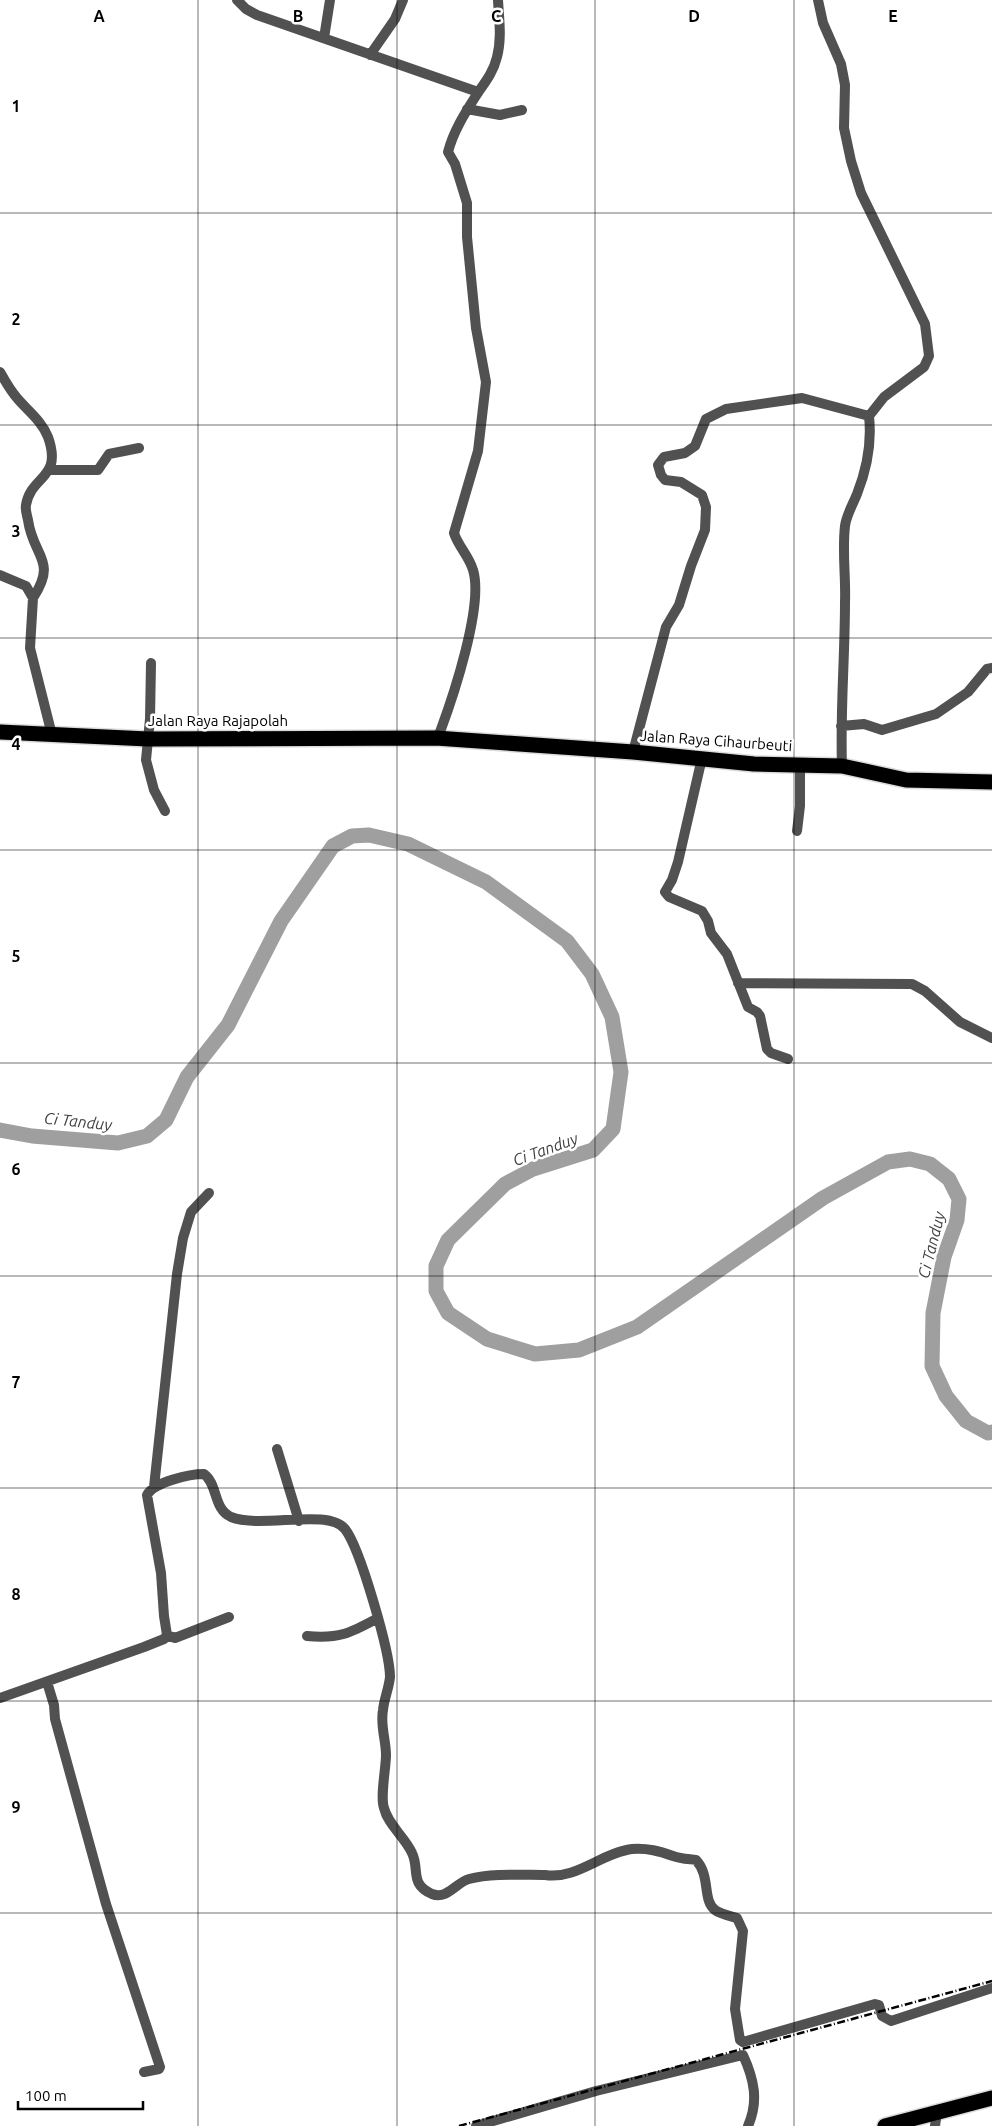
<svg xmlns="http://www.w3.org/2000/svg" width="992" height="2126" font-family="Ubuntu,sans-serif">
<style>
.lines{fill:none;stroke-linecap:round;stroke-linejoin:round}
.river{stroke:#9f9f9f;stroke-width:15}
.highway-casing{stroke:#dbdbdb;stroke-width:18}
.minor{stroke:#515151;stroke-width:10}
.highway{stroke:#000;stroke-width:15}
.rail{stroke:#000;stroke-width:2.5;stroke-dasharray:8 2.5 1 2.5;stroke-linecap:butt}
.grid{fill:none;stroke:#000;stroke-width:1;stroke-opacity:0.55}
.labels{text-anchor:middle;stroke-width:5;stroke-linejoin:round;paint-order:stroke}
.street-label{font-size:15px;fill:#000;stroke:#fff}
.water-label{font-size:16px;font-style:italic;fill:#404040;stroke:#fff}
.grid-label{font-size:16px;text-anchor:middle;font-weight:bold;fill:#000;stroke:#fff;stroke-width:5;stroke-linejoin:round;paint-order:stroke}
</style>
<rect width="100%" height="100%" fill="#fff"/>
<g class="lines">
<path class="river" d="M 0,1130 L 32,1136 L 118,1143 L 147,1136 L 166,1120 L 187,1077 L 228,1025 L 281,921 L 333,846 L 352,836 L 369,835 L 408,844 L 486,882 L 567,941 L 592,974 L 612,1017 L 621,1072 L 613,1129 L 593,1150 L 533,1169 L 505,1184 L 448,1240 L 436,1266 L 436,1291 L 448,1313 L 487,1339 L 535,1354 L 579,1350 L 637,1327 L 823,1198 L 888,1162 L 910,1159 L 930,1164 L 949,1179 L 959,1199 L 957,1220 L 944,1257 L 933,1313 L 932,1366 L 946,1396 L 966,1421 L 988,1433 L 992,1432"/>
<defs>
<path id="highway" d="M 0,732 L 148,739 L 436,738 L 633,752 L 754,764 L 842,766 L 906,780 L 992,782
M 885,2126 L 992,2098"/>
</defs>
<use href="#highway" class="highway-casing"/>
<path class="minor" d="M 237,0 L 246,9 L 257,15 L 478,92
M 818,0 L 823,23 L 841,64 L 845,85 L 844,128 L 851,161 L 861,193 L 925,324 L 929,356 L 924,367 L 884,397 L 869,416 C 872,444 867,469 857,494 C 853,504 846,516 845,526 C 842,552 846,577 845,602 C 845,657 840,711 842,766
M 324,38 L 330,0
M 370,55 L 395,19 L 403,0
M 467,109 L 500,115 L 522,110
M 0,372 C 5,381 10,390 17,398 C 27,410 42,421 48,437 C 63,479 31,475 26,505 C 25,510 27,515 28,520 C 33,557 58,560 33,598
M 50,470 L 98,470 L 109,454 L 139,448
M 0,575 L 26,586 L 33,598 L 30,648 L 52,735
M 151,663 L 150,719 L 146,760 L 154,790 L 165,811
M 841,726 L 864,724 L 882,730 L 936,714 L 968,692 L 987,669 L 992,668
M 436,738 L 440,732 C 453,697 484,605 473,570 C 469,556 458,546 454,533 L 478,451 L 486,382 L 476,328 L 467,237 L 467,203 L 455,164 L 448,152 C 454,129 467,110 479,91 C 487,80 494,70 497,57 C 502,38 499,19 498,0
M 633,752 L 666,627 L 679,605 L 691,566 L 705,530 L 706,507 L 702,495 L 681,482 L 665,480 L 661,475 L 658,465 L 664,457 L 685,453 L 695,446 L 706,419 L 726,409 L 802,398 L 869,416
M 702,758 L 678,862 L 672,880 L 665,892 L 669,897 L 702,911 L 708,921 L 711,933 L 727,954 L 748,1007 L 757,1012 L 760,1016 L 767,1049 L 771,1053 L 788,1059
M 797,831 L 800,806 L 800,764
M 738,983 L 912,984 L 925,991 L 960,1022 L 992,1038
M 277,1449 L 299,1521
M 154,1487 L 177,1274 L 183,1238 L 191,1212 L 209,1193
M 167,1635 L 175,1638 L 229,1617
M 307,1636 C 340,1639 350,1633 378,1618
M 47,1682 L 54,1705 L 55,1719 L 106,1904 L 160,2067 L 159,2069 L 144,2072
M 0,1698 L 144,1647 L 164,1639 L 167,1635 L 164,1616 L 161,1573 L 147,1495 C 154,1482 190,1474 204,1474 C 218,1484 213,1509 231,1517 C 261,1529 328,1508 345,1529 C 360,1548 390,1652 390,1677 C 389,1688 384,1699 383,1710 C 380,1725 386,1740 386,1755 C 386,1768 380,1797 384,1808 C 388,1825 405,1837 412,1853 C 420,1869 409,1884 432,1894 C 447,1900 457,1882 469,1879 C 491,1873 522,1875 545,1875 C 576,1880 601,1853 632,1849 C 648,1848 659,1851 673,1856 C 681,1859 689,1859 696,1860 C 711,1876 702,1900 715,1910 C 720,1914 730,1916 737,1918 L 743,1931 L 735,2009 L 740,2040 L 743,2042 L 875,2004 L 879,2005 L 882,2016 L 891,2021 L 992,1988
M 476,2126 L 596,2091 L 743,2055 C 754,2079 759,2101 748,2126
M 935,2126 L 937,2112"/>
<use href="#highway" class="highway"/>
<path class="rail" d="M 459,2126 L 992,1981"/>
</g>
<path class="grid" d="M 198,0 L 198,2126M 397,0 L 397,2126M 595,0 L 595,2126M 794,0 L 794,2126M 0,213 L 992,213M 0,425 L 992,425M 0,638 L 992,638M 0,850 L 992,850M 0,1063 L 992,1063M 0,1276 L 992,1276M 0,1488 L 992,1488M 0,1701 L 992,1701M 0,1913 L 992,1913"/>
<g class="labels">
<g class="street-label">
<text x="218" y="726">Jalan Raya Rajapolah</text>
<text transform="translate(716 741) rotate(4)" y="5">Jalan Raya Cihaurbeuti</text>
</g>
<g class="water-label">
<text transform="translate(78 1121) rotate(6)" y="6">Ci Tanduy</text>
<text transform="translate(545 1149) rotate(-20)" y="6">Ci Tanduy</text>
<text transform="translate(931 1245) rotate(-76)" y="6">Ci Tanduy</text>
</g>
</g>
<g class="grid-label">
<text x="99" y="22">A</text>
<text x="298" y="22">B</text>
<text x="496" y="22">C</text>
<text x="694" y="22">D</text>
<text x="893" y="22">E</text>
<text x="16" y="112">1</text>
<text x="16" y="325">2</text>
<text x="16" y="537">3</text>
<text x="16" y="750">4</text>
<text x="16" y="962">5</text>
<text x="16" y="1175">6</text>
<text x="16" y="1388">7</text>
<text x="16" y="1600">8</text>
<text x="16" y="1813">9</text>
</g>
<path d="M18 2101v8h125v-8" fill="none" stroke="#000000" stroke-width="2.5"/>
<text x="25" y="2101" font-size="15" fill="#000000" stroke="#ffffff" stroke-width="4" paint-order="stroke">100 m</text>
</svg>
